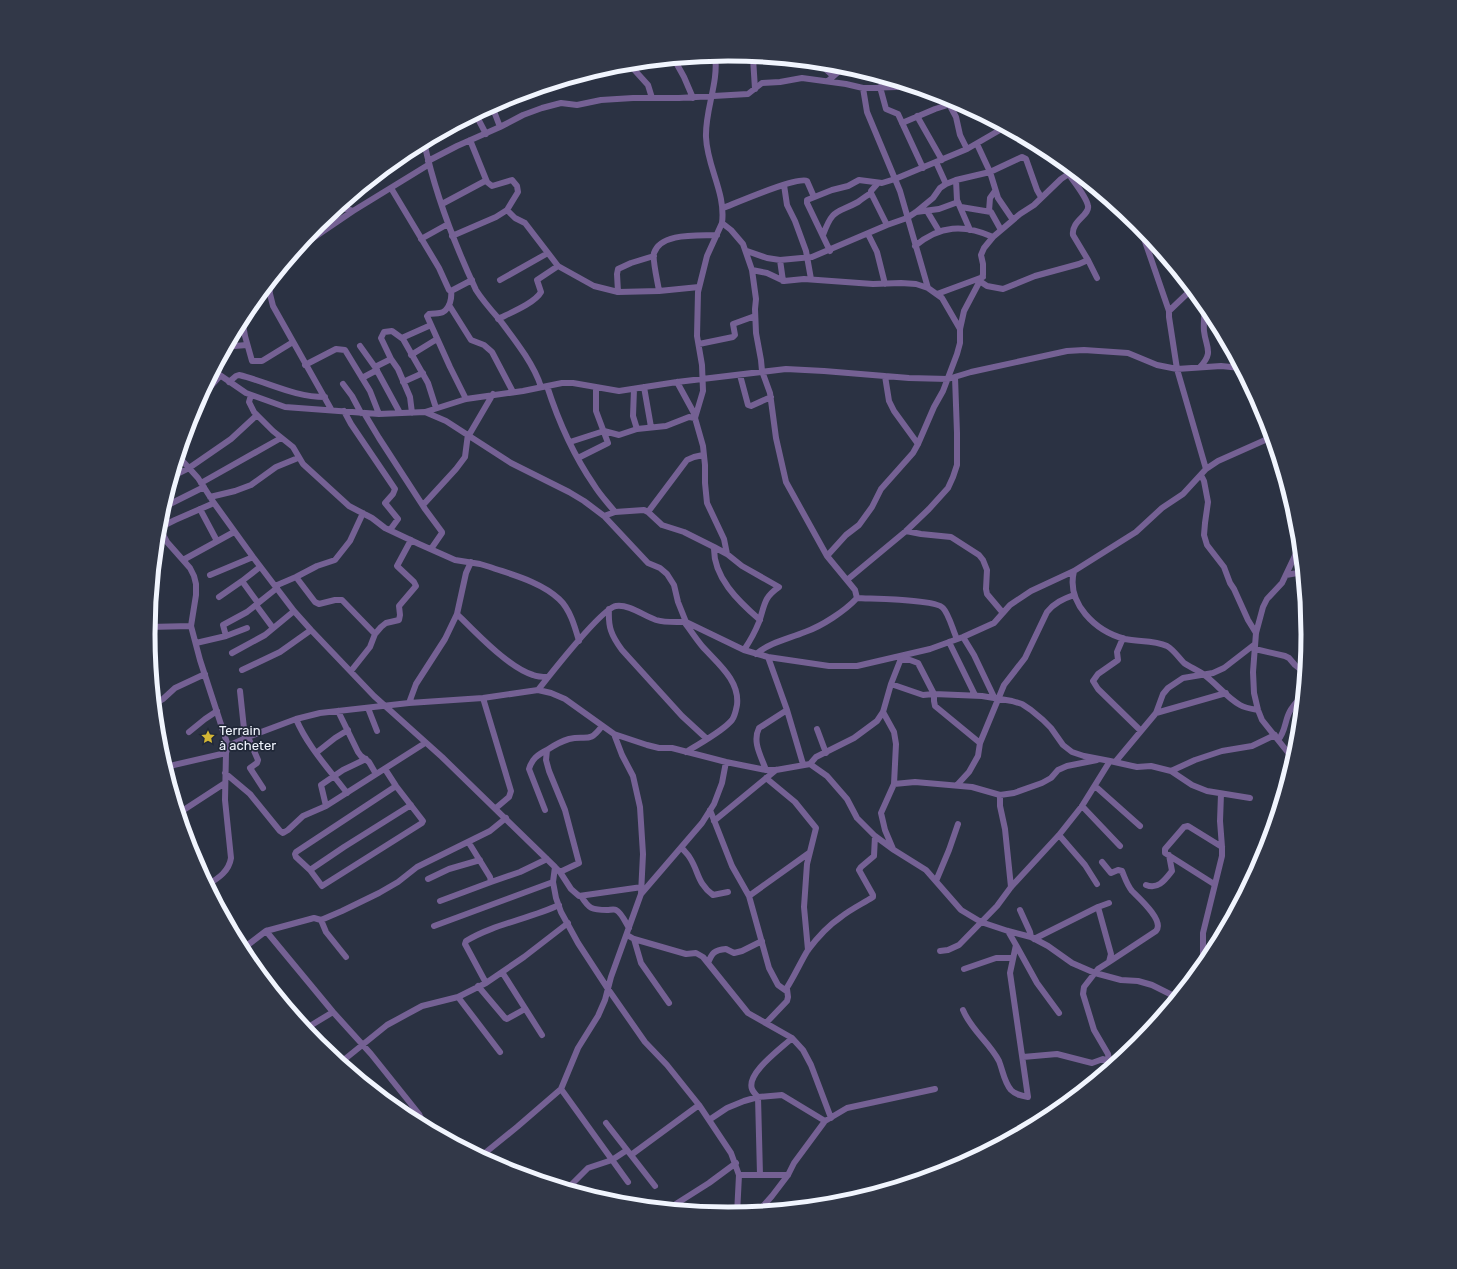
<svg xmlns="http://www.w3.org/2000/svg" width="1457" height="1269" font-family="Rubik,sans-serif">
<style>
.lines{fill:none;stroke-linecap:round;stroke-linejoin:round}
.minor{stroke:#756194;stroke-width:6}
.labels{text-anchor:middle;stroke-width:3.5;stroke-linejoin:round;paint-order:stroke}
.poi-label{font-size:13px;fill:#f1f5fe;stroke:#212838;text-anchor:start}
.rim{fill:none;stroke:#f1f5fe;stroke-width:5}
</style>
<rect width="100%" height="100%" fill="#2b3243"/>
<g class="lines">
<path class="minor" d="M 715,55 C 719,83 705,109 706,137 C 707,167 726,193 722,223 L 731,230 L 743,244 L 752,270 L 756,299 L 755,309 L 756,333 L 761,360 L 762,371 L 770,393 L 776,438 L 786,482 L 827,556 L 855,590 L 857,598 C 845,611 822,626 805,632 C 788,639 771,642 756,654
M 715,58 L 762,58 L 792,61 L 799,61
M 753,58 L 755,89
M 674,59 L 684,77 L 693,98
M 816,63 L 821,65 L 831,74
M 629,64 L 648,85 L 652,98
M 829,64 L 832,75
M 828,81 L 845,66
M 880,87 L 886,109 L 898,114 L 923,168
M 863,88 L 867,112 L 900,191 L 928,288
M 949,104 L 956,117 L 960,135 L 967,149
M 492,106 L 500,127
M 476,115 L 486,134
M 917,116 L 942,160
M 902,123 L 935,109 L 957,102
M 424,142 C 435,193 454,243 476,290 C 483,301 491,310 499,319 C 514,339 534,364 541,387
M 977,144 L 990,172 L 998,198 L 1013,220
M 428,161 L 457,146 L 500,127 L 523,115 L 542,108 L 561,103 L 577,105 L 601,100 L 633,98 L 679,98 L 748,94 L 762,83 L 780,82 L 802,78 L 846,84 L 863,88 L 897,87 L 903,84
M 936,162 L 946,184
M 956,180 L 957,200 L 970,230
M 784,185 L 787,205 L 795,221 L 806,251 L 811,279
M 391,188 L 439,268 L 449,290 L 451,291 L 472,280
M 871,193 L 887,225
M 442,204 L 485,181
M 339,207 L 353,211
M 961,207 L 991,212 L 1001,230
M 723,208 C 736,203 798,176 807,181 L 814,197
M 507,210 L 515,218 L 525,223 L 558,266 L 594,286 L 618,292 L 659,291 L 699,287
M 927,211 L 939,231
M 989,211 L 990,198 L 995,191
M 916,212 L 939,209 L 958,202
M 722,223 L 707,256 L 698,292 L 697,336 L 702,365 L 703,391 L 695,418 L 703,446 L 705,465 L 705,483 L 707,503 L 724,539 L 727,554
M 1139,224 L 1169,311
M 868,234 L 877,252 L 885,284
M 823,235 C 833,208 836,214 858,202 C 862,199 866,196 871,193 L 871,191 L 878,183
M 452,236 L 496,217 L 507,210 L 518,192 L 517,186 L 512,180 L 492,186 L 487,182 L 470,140
M 421,239 L 448,224
M 915,246 C 940,225 964,224 993,237
M 297,249 L 353,211 L 428,165
M 747,251 L 767,258 L 780,260 L 812,257 L 887,225 L 907,218 L 916,212 L 933,198 L 940,188 L 946,184 L 956,180 L 990,172 L 1022,157 L 1026,159 L 1037,190 L 1041,197
M 830,251 L 807,203 L 807,200 L 832,190 L 848,186 L 859,180 L 882,183 L 895,179 L 967,149 L 1005,127
M 780,260 L 783,281
M 752,270 L 767,273 L 784,281 L 804,279 L 873,284 L 901,283 L 916,284 L 928,288 L 942,298 L 960,329
M 500,280 L 548,253
M 981,282 L 987,286 L 1003,289 L 1035,276 L 1079,264 L 1088,260
M 269,283 L 270,294 L 273,306 L 331,409
M 1192,289 L 1169,311 L 1169,317 L 1177,369 L 1206,469
M 451,291 C 452,298 450,308 443,312 C 440,314 434,313 429,314 L 427,316 L 450,367 L 466,399
M 659,291 C 658,283 652,259 654,253 C 661,232 699,236 717,235
M 618,292 L 617,274 L 618,269 L 631,263 L 654,256
M 937,294 L 983,277
M 449,305 L 471,340 L 484,345 L 492,352 L 513,392
M 242,319 L 245,336 L 252,361 L 262,361 L 293,342
M 498,319 C 510,313 535,303 541,292 L 537,280 L 558,266
M 431,325 L 404,337 L 403,339 L 428,383 L 436,408
M 403,339 L 392,331 L 384,332 L 381,338 L 391,359 L 398,369 L 410,397 L 412,413
M 229,343 L 234,346 L 247,345
M 699,344 L 733,337 L 735,335 L 733,324 L 755,316
M 360,346 L 375,367 L 400,413
M 411,355 L 437,339
M 305,365 L 336,349 L 345,350 L 370,391 L 379,414
M 375,367 L 391,359
M 1200,367 C 1214,352 1206,348 1204,331 C 1203,321 1206,312 1203,302
M 214,371 L 246,393 L 285,407 L 379,414 L 425,412 L 466,399 L 523,391 L 562,383 L 573,383 L 619,391 L 677,382 L 786,369 L 824,371 L 909,378 L 948,379 L 971,372 L 1067,351 L 1084,350 L 1128,353 L 1157,365 L 1177,369 L 1221,366 L 1241,368
M 740,375 L 748,405 L 751,406 L 771,397
M 885,376 L 889,401 L 894,411 L 918,444
M 362,378 L 377,370
M 229,382 L 236,376 L 239,375 C 268,382 294,397 325,397
M 403,382 L 423,373
M 677,382 L 695,415
M 343,384 L 352,396 L 361,413
M 547,386 C 558,420 574,456 594,485 C 600,495 608,503 615,512
M 644,387 L 651,427
M 251,395 L 249,402 L 254,412 L 273,431 L 293,447 L 303,464 L 349,506 L 372,518 L 385,528 L 419,544 L 455,560 L 480,564 L 490,567 C 513,575 541,582 559,599 C 570,609 575,627 579,641
M 200,398 L 220,376
M 344,411 L 351,424 L 395,489 L 393,494 L 385,503 L 398,519 L 390,530
M 425,412 L 446,421 L 511,463 L 569,492 L 584,501 L 604,516 L 648,563 L 660,568 L 667,574 L 674,585 L 678,602 L 686,622 L 744,650 L 768,657 L 829,666 L 857,666 L 930,649 L 963,637 L 994,623 L 1010,605 L 1031,591 L 1074,571 L 1136,532 L 1162,508 L 1183,494 L 1206,469 L 1218,461 L 1272,437
M 364,413 L 379,438 L 425,509 L 442,532 L 442,533 L 431,549
M 637,429 L 666,426 L 689,417 L 695,418
M 469,435 L 493,394
M 570,442 L 604,431 L 619,435 L 637,429 L 633,416 L 634,389
M 179,457 L 198,478 L 214,503 L 253,557 L 294,611 L 311,630 L 374,696 L 442,757 L 555,867 L 553,882 L 556,898 L 561,912 L 578,943 L 608,989 L 645,1042 L 667,1065 L 699,1105 L 731,1153 L 739,1175 L 737,1214
M 578,458 L 608,443 L 596,411 L 596,387
M 1201,475 L 1204,481 L 1208,502 L 1205,523 L 1204,535 L 1207,545 L 1224,567 L 1230,583 L 1234,589 L 1248,620 L 1256,633
M 173,476 L 189,468 L 231,439 L 257,415
M 201,483 L 281,438
M 210,497 L 235,491 L 251,485 L 276,467 L 298,458
M 423,505 L 456,469 L 465,457 L 468,434
M 164,507 L 204,487
M 200,509 L 217,541
M 648,512 L 687,460 L 694,457 L 703,455
M 604,516 L 615,512 L 644,510 L 648,512 L 662,525 L 684,532 L 714,547 L 727,554 L 742,566 L 779,587 C 763,598 765,605 759,622 C 755,632 750,641 744,650
M 159,527 L 167,542 L 190,568 L 194,576 L 196,584 L 196,595 L 191,626 L 200,660 L 228,746
M 159,528 L 175,520 L 214,503
M 906,531 L 921,534 L 951,537 L 979,555 L 983,560 L 987,570 L 986,589 L 987,594 L 1003,613
M 714,547 C 713,577 738,601 760,620
M 827,556 L 846,535 L 859,525 L 872,507 L 881,489 L 913,453 L 918,444 L 934,407 L 943,391 L 957,354 L 960,343 L 960,329 L 964,311 L 983,275 L 983,264 L 981,255 L 984,248 L 993,237 L 1020,214 L 1034,205 L 1061,179 L 1067,175 L 1070,176 C 1075,183 1087,198 1088,206 C 1090,215 1071,221 1073,235 L 1088,260 L 1097,278
M 183,560 L 234,532
M 1074,571 C 1066,603 1095,631 1125,639 C 1138,642 1154,640 1167,646 C 1174,650 1178,657 1184,663 C 1190,667 1197,670 1203,674 C 1216,683 1226,697 1240,705 C 1245,708 1252,709 1258,710
M 210,575 L 253,557
M 1286,575 L 1303,572
M 296,577 L 315,602 L 319,604 L 335,600 L 342,600 L 375,634
M 847,580 L 906,531 L 929,509 L 948,488 L 953,477 L 957,465 L 957,433 L 955,377
M 275,586 L 296,577 L 317,566 L 335,560 L 350,541 L 363,513
M 219,597 L 242,581
M 857,598 C 871,599 936,599 943,608 C 949,614 953,631 957,639
M 151,602 L 154,627
M 258,603 L 242,581 L 260,567
M 256,605 L 273,628
M 609,609 C 608,627 611,635 622,650 L 682,716 L 707,739
M 457,614 C 475,632 509,668 533,675 C 538,677 543,677 548,677
M 685,623 C 691,631 696,639 702,646 C 717,663 740,680 737,705 C 736,710 735,716 732,720 C 722,732 700,743 686,752
M 149,627 L 191,626
M 226,636 L 247,628
M 963,637 L 974,655 L 994,697
M 1123,638 L 1117,652 L 1118,660 L 1098,674 L 1093,681 L 1098,689 L 1141,731
M 949,642 L 975,695
M 196,643 L 226,636 L 223,625 L 247,612 L 277,588
M 1255,649 L 1285,656 L 1289,658 L 1295,665 L 1305,673
M 232,653 L 265,635 L 294,611
M 768,657 L 787,710 L 803,764
M 900,660 L 910,660 L 918,663 L 934,694 L 934,701 L 935,706 L 980,743
M 242,670 L 280,652 L 311,630
M 351,671 L 370,647 L 375,634 L 381,627 L 386,623 L 399,620 L 400,615 L 399,606 L 416,586 L 414,582 L 397,566 L 411,540
M 891,684 L 923,695 L 934,694 L 982,696 L 1012,701 L 1022,704 L 1031,710 L 1043,720 L 1051,728 L 1063,745 L 1072,752 L 1084,756 L 1110,761
M 538,690 C 549,676 602,608 616,606 C 629,604 644,616 656,620 C 666,623 677,622 686,622
M 240,691 L 245,738
M 483,698 L 511,791 L 509,797 L 496,808
M 409,703 L 416,684 L 445,639 L 457,614 L 466,573 L 471,562
M 155,704 L 163,699 L 175,688 L 205,674
M 368,708 L 377,731
M 338,711 L 358,752 L 361,756 L 369,762 L 376,774
M 883,712 L 894,732 L 896,744 L 894,784 L 881,813 L 885,830 L 893,849
M 1156,713 L 1226,693
M 296,719 C 308,747 329,769 347,793
M 817,729 L 826,753
M 189,732 L 205,719 L 217,711
M 614,734 L 622,755 L 633,776 L 640,807 L 643,854 L 641,894
M 158,736 L 162,735
M 248,737 L 258,760 L 257,763 L 250,768 L 263,788
M 1278,740 C 1285,733 1285,721 1289,713 C 1292,706 1298,700 1303,695
M 316,753 L 335,738 L 348,730
M 1294,760 L 1262,720 L 1258,710 L 1254,693 L 1253,672 L 1256,633 L 1263,607 L 1267,599 L 1282,583 L 1300,545
M 1116,761 L 1156,713 L 1163,694 L 1168,688 L 1183,678 L 1213,673 L 1224,668 L 1255,644
M 810,764 L 816,757 L 854,738 L 877,721 L 883,712 L 891,684 L 902,656
M 165,767 L 226,753 L 228,746 L 248,737 L 296,719 L 320,713 L 409,703 L 483,698 L 538,690 L 551,693 L 565,699 L 614,734 L 647,745 L 659,748 L 672,748 L 726,762 L 766,770 L 776,770 L 810,764 L 827,776 L 847,799 L 857,818 L 875,836 L 894,850 L 926,870 L 961,910 L 981,922 L 1008,931 L 1031,937 L 1048,946 L 1072,963 L 1095,973 L 1121,980 L 1138,981 L 1152,985 L 1178,998
M 385,769 L 396,786 L 423,821 L 422,823 L 322,886 L 310,870 L 296,857 L 295,854 L 296,852 L 396,786
M 1291,769 L 1288,762 L 1289,760 L 1294,756
M 766,770 C 761,756 752,742 759,728 L 787,710
M 1171,771 L 1195,760 L 1222,751 L 1252,746 L 1275,735
M 225,773 L 250,794 L 280,831 L 283,833 L 288,830 L 303,816 L 326,806 L 425,743
M 766,778 L 795,802 L 816,828 L 807,864 L 804,907 L 808,950
M 894,784 L 915,782 L 972,787 L 1000,795 L 1014,793 L 1042,783 L 1051,778 L 1058,770 L 1067,766 L 1097,760
M 957,785 L 969,772 L 978,756 L 980,743 L 1004,685 L 1025,658 L 1047,612 C 1054,603 1063,599 1074,595
M 1095,786 L 1140,826
M 1000,795 L 1000,806 L 1005,829 L 1011,887
M 326,806 L 321,785 L 343,770 L 366,759
M 1082,806 L 1120,846
M 545,810 L 529,769 C 532,759 537,755 547,750
M 710,810 L 732,866 L 749,896 L 769,968 L 778,985 L 785,990 C 789,987 803,957 808,950 C 817,938 829,925 841,917 C 851,909 862,904 873,897 L 873,895 L 859,870 L 861,867 L 874,856 L 875,836
M 179,813 L 225,783
M 714,821 L 776,770
M 1059,835 L 1085,865 L 1097,884
M 682,848 C 684,851 688,854 690,858 C 699,872 697,883 713,895 L 728,892
M 1102,862 L 1111,873 L 1118,870 L 1122,871 C 1125,878 1127,885 1132,891 C 1139,898 1165,921 1156,931 L 1109,962
M 555,867 L 560,872 L 579,863 L 565,810 L 549,771 L 546,760 L 547,750 C 553,746 562,741 569,739 C 587,735 589,744 602,726
M 310,870 L 344,847 L 411,805
M 560,872 L 571,889 L 579,896 L 642,887
M 428,879 L 449,869 L 480,860
M 936,881 L 949,850 L 958,824
M 491,882 L 520,872 L 547,859
M 1214,884 L 1165,853 L 1165,849 L 1184,827 L 1188,826 L 1222,847
M 207,885 C 219,878 229,871 231,858 L 225,800 L 226,753
M 1146,885 C 1158,890 1165,880 1172,871 L 1169,855
M 581,896 C 589,909 592,910 607,910 C 610,910 614,909 616,910 C 621,912 626,923 629,928
M 749,896 L 809,853
M 440,901 L 491,882 L 490,877 L 469,843
M 1098,907 L 1111,954 L 1109,962 L 1098,969 L 1084,987 L 1083,994 L 1094,1030 L 1108,1054 L 1109,1061
M 1020,910 L 1030,932 L 1031,937
M 321,920 L 342,911 L 379,893 L 398,882 L 417,867 L 490,831 L 506,818
M 434,926 L 553,882
M 266,931 L 333,1012 L 371,1054 L 419,1114 L 425,1127
M 627,935 L 634,939 L 686,954 L 696,953 L 703,957 L 748,1013 L 792,1038 L 803,1050 L 811,1065 L 831,1118
M 634,939 L 641,963 L 669,1003
M 1034,939 L 1098,907 L 1109,903
M 1016,945 L 1037,983 L 1059,1013
M 940,951 L 948,950 L 959,945 L 997,906 L 1011,887 L 1059,835 L 1082,806 L 1110,761 L 1137,767 L 1151,766 L 1171,771 L 1192,785 L 1207,791 L 1250,798
M 244,954 L 245,947 L 266,931 L 314,918 L 321,920 L 326,932 L 346,957
M 708,963 C 712,953 714,950 726,949 L 734,953 L 742,951 L 762,941
M 1203,967 L 1203,933 L 1222,856 L 1222,847 L 1220,821 L 1221,794
M 964,969 L 996,958 L 1012,958
M 502,972 L 542,1035
M 486,983 L 465,944 L 466,941 C 494,924 529,919 559,905
M 478,986 L 505,1018 L 507,1019 L 525,1009
M 458,997 L 500,1052
M 963,1010 C 971,1030 989,1042 999,1061 C 1003,1071 1004,1082 1011,1090 C 1016,1095 1022,1096 1028,1097 L 1010,973 L 1016,945 L 1008,931
M 766,1023 L 787,1001 L 788,997 L 787,989
M 305,1029 L 333,1012
M 1023,1057 L 1057,1054 L 1092,1063 L 1103,1059 L 1109,1061 L 1111,1068
M 340,1063 L 387,1025 L 422,1006 L 458,997 L 486,983 L 524,957 L 568,923
M 561,1089 L 628,1182
M 410,1119 L 419,1114
M 709,1120 L 727,1108 L 744,1101 L 758,1097 L 782,1095 L 825,1121
M 606,1123 L 655,1186
M 631,1155 L 699,1105
M 480,1157 L 517,1127 L 561,1089 L 578,1048 L 598,1016 L 605,1000 L 611,977 L 641,894 L 702,823 L 714,804 L 722,783 L 726,762
M 739,1175 L 788,1175
M 760,1175 L 758,1097 C 756,1095 753,1092 752,1089 C 746,1073 782,1048 792,1038
M 567,1189 L 588,1168 L 612,1160 L 627,1150
M 668,1209 L 709,1183 L 736,1163
M 758,1212 L 772,1196 L 788,1175 L 794,1163 L 825,1121 L 847,1108 L 935,1089"/>
</g>
<defs>
<symbol id="sight-bare" viewBox="-9 -9 18 18"><path d="M0-6L1.8-2.2L6-1.7L2.9 1.2L3.7 5.4L0 3.3L-3.7 5.4L-2.9 1.2L-6-1.7L-1.8-2.2Z" fill="#d3b635" stroke="#212838" stroke-width="2.5" paint-order="stroke"/></symbol>
</defs>
<g fill-rule="evenodd">
<use href="#sight-bare" x="198" y="727" width="20" height="20"/>
</g>
<g class="labels">
<g class="poi-label">
<text x="219" y="735">Terrain<tspan x="219" dy="15">à acheter</tspan></text>
</g>
</g>
<path d="M0 0H1457V1269H0ZM155 634a573 573 0 1 1 1146 0a573 573 0 1 1-1146 0Z" fill="#323848" fill-rule="evenodd"/>
<path class="rim" d="M155 634a573 573 0 1 1 1146 0a573 573 0 1 1-1146 0Z"/>
</svg>
